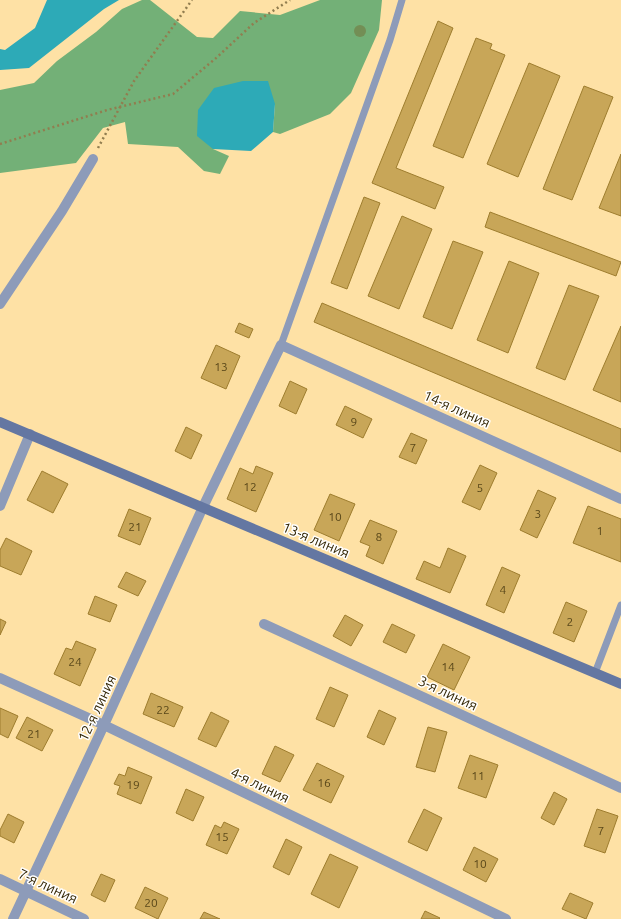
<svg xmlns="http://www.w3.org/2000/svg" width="621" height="919" font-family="Ubuntu,sans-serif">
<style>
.forest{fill:#73b077}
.water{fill:#2daab7}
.building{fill:#c8a658;stroke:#9e7d2e}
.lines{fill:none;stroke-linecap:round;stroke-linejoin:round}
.path{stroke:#917d4f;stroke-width:2.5;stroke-dasharray:2 3;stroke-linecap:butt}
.lane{stroke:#8d9bb9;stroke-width:7}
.street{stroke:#8d9bb9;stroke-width:10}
.secondary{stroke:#6477a2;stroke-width:10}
.tree{fill:#738e55}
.labels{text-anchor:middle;stroke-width:3;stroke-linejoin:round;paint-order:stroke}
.number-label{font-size:12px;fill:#5a481a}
.street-label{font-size:14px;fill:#352806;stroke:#fff}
</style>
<rect width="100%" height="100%" fill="#fee1a5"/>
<path class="forest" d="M 142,0 L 150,0 L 197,37 L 213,38 L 240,11 L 280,15 L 320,0 L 382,0 L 379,30 L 351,93 L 330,114 L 280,134 L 273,132 L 275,104 L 213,149 L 229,156 L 220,174 L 204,171 L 178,147 L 128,144 L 125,122 L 103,128 L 76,163 L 0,173 L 0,90 L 34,83 L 57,61 L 96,32 L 122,9 Z"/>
<path class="water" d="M 47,0 L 119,0 L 104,9 L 29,68 L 0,70 L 0,49 L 5,50 L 35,28 Z
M 243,81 L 268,81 L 275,104 L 273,132 L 251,151 L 213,149 L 197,136 L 198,110 L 214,88 Z"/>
<path class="building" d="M 438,21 L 453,28 L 396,168 L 444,187 L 435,209 L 372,183 Z
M 476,38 L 492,44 L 490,49 L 505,55 L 463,158 L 433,146 Z
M 529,63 L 560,76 L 518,177 L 487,164 Z
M 584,86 L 613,97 L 572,200 L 543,189 Z
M 621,154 L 621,216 L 599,208 Z
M 364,197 L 380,203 L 347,289 L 331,283 Z
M 490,212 L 621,262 L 616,276 L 485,227 Z
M 402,216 L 432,229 L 399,309 L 368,296 Z
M 453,241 L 483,252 L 452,329 L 423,317 Z
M 509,261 L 539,273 L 508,353 L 477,340 Z
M 569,285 L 599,296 L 565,380 L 536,368 Z
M 322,303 L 621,429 L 621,452 L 314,322 Z
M 239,323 L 253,329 L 249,338 L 235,332 Z
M 621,326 L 621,402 L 593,390 Z
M 216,345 L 240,356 L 226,389 L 201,378 Z
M 290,381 L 307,389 L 296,414 L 279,406 Z
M 345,406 L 372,419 L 363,438 L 336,425 Z
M 186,427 L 202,435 L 191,459 L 175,451 Z
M 411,433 L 427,440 L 416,464 L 399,457 Z
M 480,465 L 497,473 L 480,510 L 462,502 Z
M 256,466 L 273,473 L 256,512 L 227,499 L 240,468 L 253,474 Z
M 42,471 L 68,484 L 53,513 L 27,500 Z
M 538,490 L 556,498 L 537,538 L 520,530 Z
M 330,494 L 355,504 L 339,541 L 314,530 Z
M 588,506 L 621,519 L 621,562 L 573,543 Z
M 129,509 L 151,518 L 140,545 L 118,536 Z
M 370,520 L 397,531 L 383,564 L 366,556 L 370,546 L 360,542 Z
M 6,538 L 32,551 L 21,575 L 0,566 L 0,550 Z
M 448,548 L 466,556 L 450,593 L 416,579 L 424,561 L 440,568 Z
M 502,567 L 520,575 L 504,613 L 486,605 Z
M 126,572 L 146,581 L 138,596 L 118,587 Z
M 95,596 L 117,605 L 110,622 L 88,614 Z
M 566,602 L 587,611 L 574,642 L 553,633 Z
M 345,615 L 363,625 L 351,646 L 333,636 Z
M 0,619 L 6,622 L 0,635 Z
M 392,624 L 415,635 L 406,653 L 383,642 Z
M 76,641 L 96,649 L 80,686 L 54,674 L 66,648 L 72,650 Z
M 443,644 L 470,657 L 454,690 L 427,677 Z
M 330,687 L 348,695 L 334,727 L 316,719 Z
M 151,693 L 183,707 L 174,727 L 143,714 Z
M 0,708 L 18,716 L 8,738 L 0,734 Z
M 379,710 L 396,718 L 384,745 L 367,737 Z
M 211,712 L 229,721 L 216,747 L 198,739 Z
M 27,717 L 53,730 L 42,751 L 16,738 Z
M 428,727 L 447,732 L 435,772 L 416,767 Z
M 275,746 L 294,755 L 280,782 L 262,774 Z
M 470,755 L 498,765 L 486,798 L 458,788 Z
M 317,763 L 344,776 L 331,803 L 303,790 Z
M 128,767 L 152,777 L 141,804 L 117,794 L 120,786 L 114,784 L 119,774 L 125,776 Z
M 186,789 L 204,797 L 193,821 L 176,813 Z
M 554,792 L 567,799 L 554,825 L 541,818 Z
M 424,809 L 442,818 L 427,851 L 408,842 Z
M 597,809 L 618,816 L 605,853 L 584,846 Z
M 8,814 L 24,822 L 14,843 L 0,836 L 0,830 Z
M 224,822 L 239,829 L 227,854 L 206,845 L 215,825 L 221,828 Z
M 286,839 L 302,847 L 289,875 L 273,867 Z
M 474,847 L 498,859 L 486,882 L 463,870 Z
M 330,854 L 358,867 L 339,908 L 311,894 Z
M 101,874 L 115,880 L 105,902 L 91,895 Z
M 145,887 L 168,898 L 158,919 L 135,908 Z
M 570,893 L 593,903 L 586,919 L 562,909 Z
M 425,911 L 440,918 L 439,919 L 421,919 Z
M 204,912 L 220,919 L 200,919 Z"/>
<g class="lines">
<path class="path" d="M 0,144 L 107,110 L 173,94 L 215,59 L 254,23 L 290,0
M 98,148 L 134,81 L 192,0"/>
<path class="lane" d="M 281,345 L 390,40 L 402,0
M 595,673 L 621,605"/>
<path class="street" d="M 0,304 L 62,211 L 93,159
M 0,506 L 30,434
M 264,624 L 621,788
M 0,678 L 104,725 L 506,919
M 0,879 L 84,919
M 13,919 L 104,725 L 203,507 L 281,345 L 621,499"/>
<path class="secondary" d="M 0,422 L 621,684"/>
</g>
<circle class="tree" cx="360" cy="31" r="6"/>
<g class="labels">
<g class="number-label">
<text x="221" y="371">13</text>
<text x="354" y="426">9</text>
<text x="413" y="452">7</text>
<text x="250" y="491">12</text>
<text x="480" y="492">5</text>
<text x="538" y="518">3</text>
<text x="335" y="521">10</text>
<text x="135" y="531">21</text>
<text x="600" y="535">1</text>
<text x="379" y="541">8</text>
<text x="503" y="594">4</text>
<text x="570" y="626">2</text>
<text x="75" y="666">24</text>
<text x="448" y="671">14</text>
<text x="163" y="714">22</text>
<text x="34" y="738">21</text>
<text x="478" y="780">11</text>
<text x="324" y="787">16</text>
<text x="133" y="789">19</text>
<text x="601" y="835">7</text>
<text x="222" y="841">15</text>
<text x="480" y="868">10</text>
<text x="151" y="907">20</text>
</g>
<g class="street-label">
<text transform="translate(457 409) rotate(24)" y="5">14-я линия</text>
<text transform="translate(316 540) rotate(23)" y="5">13-я линия</text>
<text transform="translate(448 693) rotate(25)" y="5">3-я линия</text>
<text transform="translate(97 708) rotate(-65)" y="5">12-я линия</text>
<text transform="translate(260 785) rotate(26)" y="5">4-я линия</text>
<text transform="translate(48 886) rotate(25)" y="5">7-я линия</text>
</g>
</g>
</svg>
